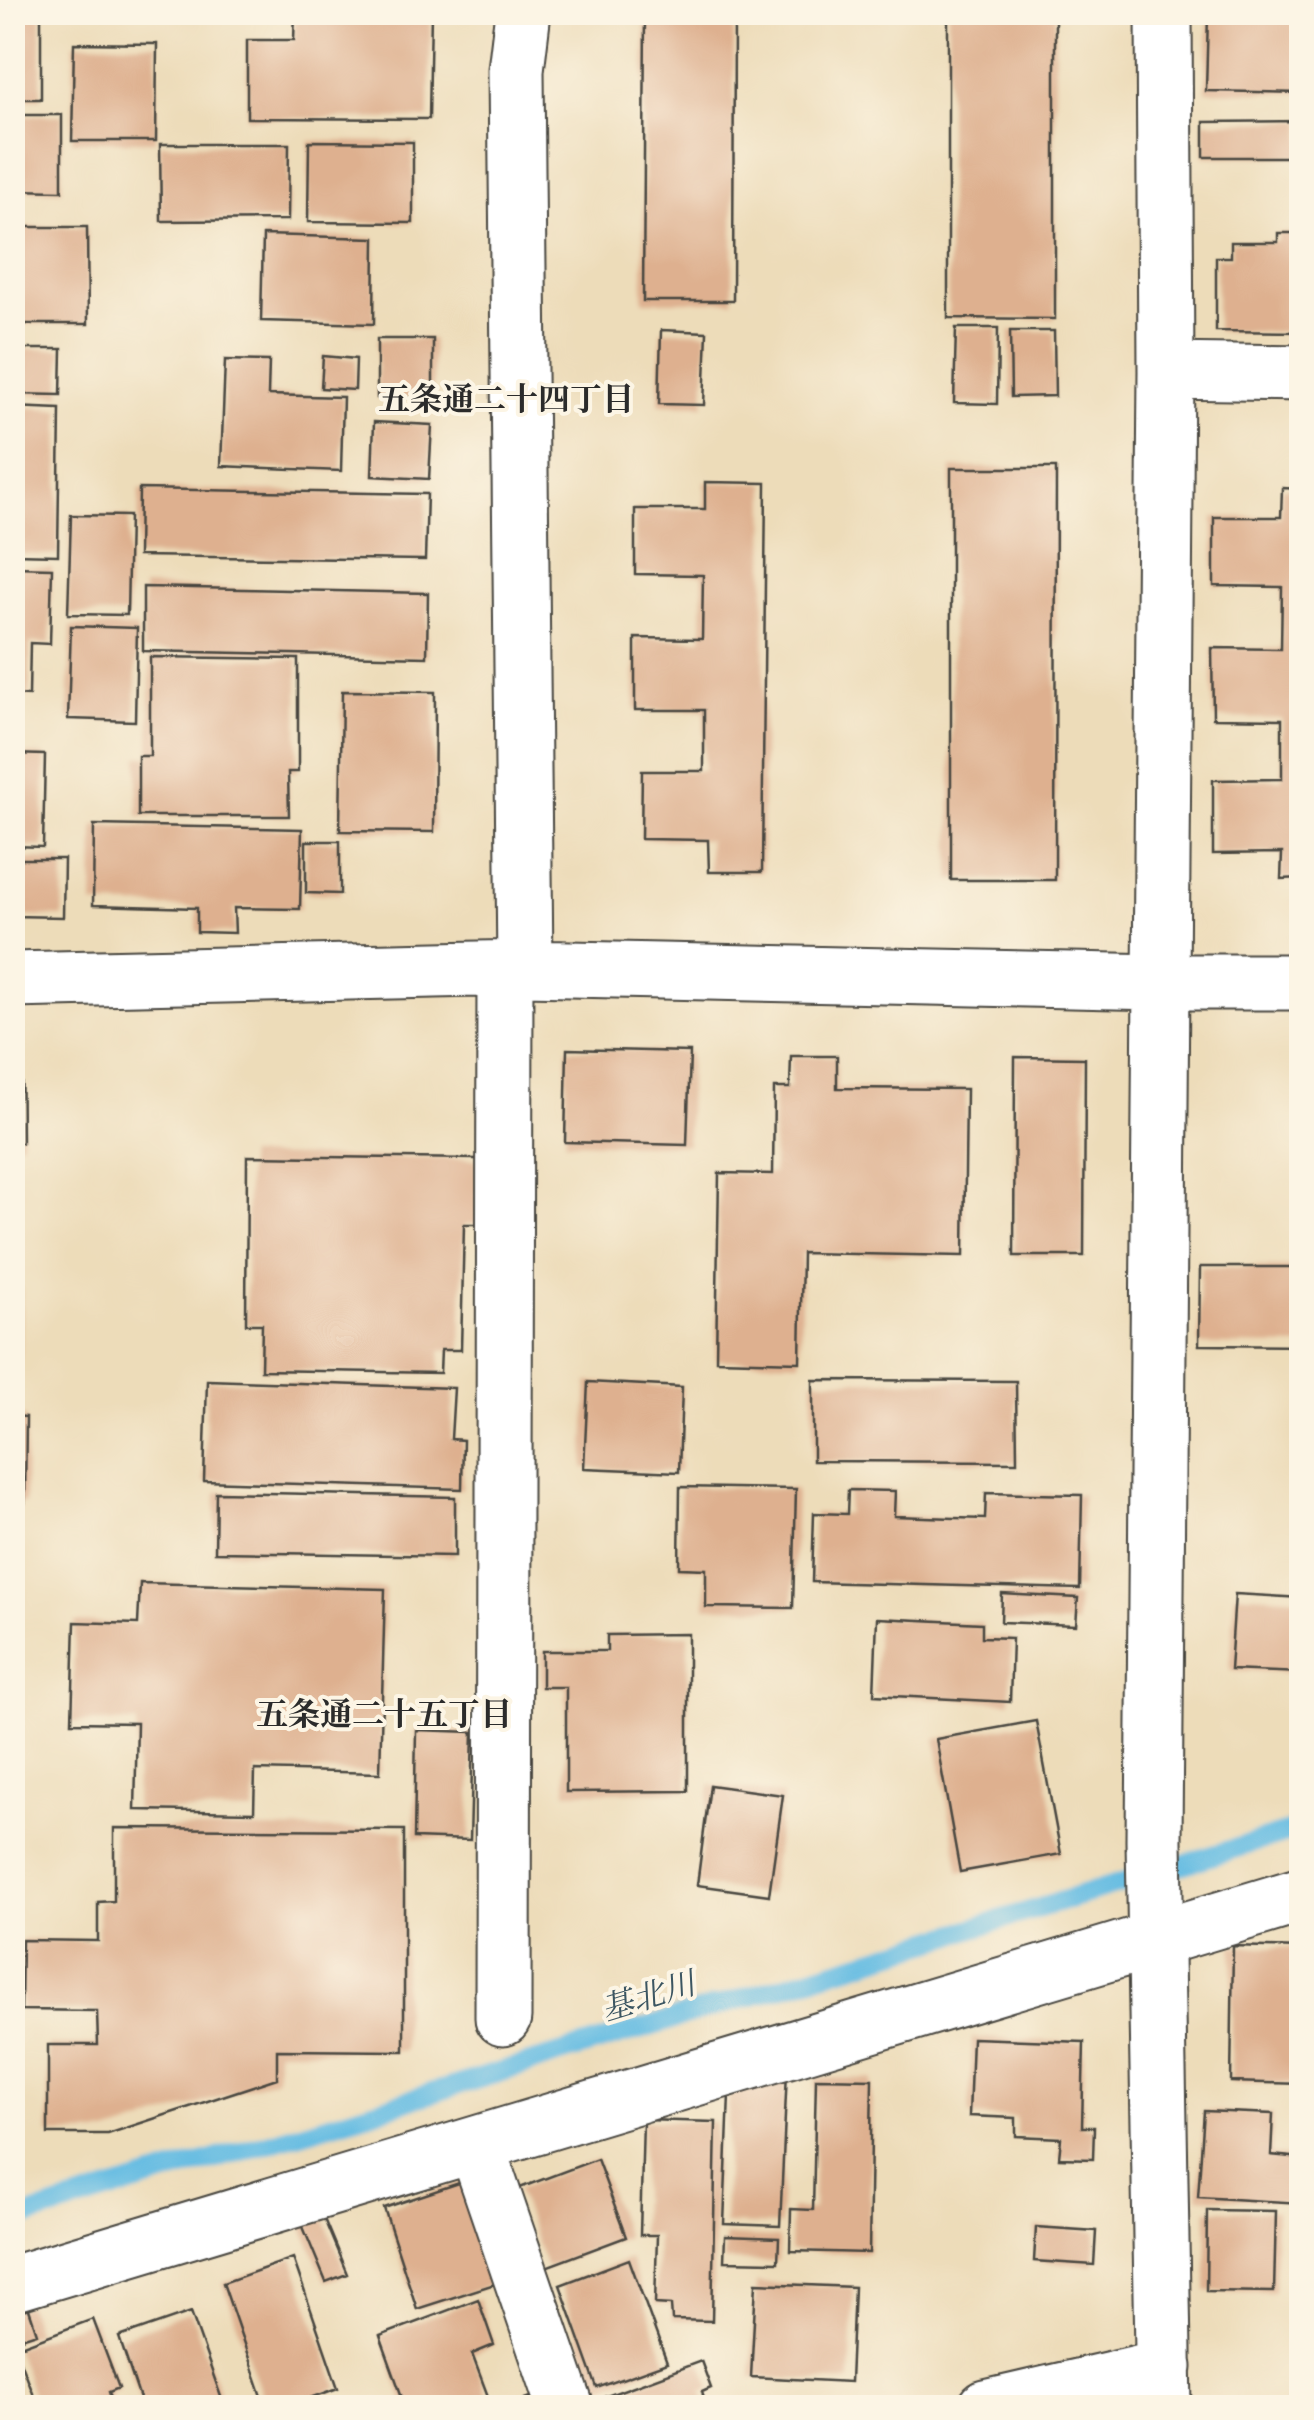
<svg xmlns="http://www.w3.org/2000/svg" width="1314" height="2420" font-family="'Old Standard TT','Noto Serif JP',serif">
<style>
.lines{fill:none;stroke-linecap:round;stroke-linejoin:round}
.stream{stroke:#65bce2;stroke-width:20}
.building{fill:#deb08f}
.minor-casing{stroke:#484640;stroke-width:59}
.minor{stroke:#fff;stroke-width:55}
.labels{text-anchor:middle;stroke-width:8;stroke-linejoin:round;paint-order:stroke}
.neighbourhood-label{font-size:32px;font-weight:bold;fill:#2b2b2b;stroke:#fcf5e5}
.water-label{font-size:32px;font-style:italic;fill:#3c5662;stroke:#fcf5e5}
</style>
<rect width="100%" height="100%" fill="#fcf5e5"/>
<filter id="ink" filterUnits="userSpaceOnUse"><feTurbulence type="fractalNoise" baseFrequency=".01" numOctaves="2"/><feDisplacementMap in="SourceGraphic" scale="20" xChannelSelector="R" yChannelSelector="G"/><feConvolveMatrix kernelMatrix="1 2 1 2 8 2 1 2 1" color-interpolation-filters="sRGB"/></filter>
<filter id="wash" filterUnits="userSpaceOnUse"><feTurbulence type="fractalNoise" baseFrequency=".0048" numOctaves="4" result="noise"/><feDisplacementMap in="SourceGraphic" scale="40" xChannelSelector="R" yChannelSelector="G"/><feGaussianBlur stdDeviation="2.25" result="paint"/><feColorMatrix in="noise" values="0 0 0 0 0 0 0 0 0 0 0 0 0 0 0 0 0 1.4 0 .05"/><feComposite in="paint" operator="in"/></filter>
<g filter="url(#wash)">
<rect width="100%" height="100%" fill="#eddcb9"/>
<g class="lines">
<path class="stream" d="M 12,2221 L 1302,1828"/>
</g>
<g id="blocks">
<path class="building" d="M 12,12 L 41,12 L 41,99 L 12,99 Z
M 295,12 L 431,12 L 429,119 L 247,118 L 247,40 L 294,40 Z
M 645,12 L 734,12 L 733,301 L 643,301 Z
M 948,12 L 1055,12 L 1055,319 L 948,318 Z
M 1208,14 L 1302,16 L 1302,93 L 1206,91 Z
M 74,43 L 157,44 L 156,141 L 72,141 Z
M 12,115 L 62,115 L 62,191 L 12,190 Z
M 1302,121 L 1302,157 L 1204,157 L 1204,122 Z
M 309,141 L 413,142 L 413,223 L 308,222 Z
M 160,144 L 289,144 L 288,220 L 161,221 Z
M 14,227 L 87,227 L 88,324 L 12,324 Z
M 1278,233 L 1302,233 L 1302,332 L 1216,331 L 1216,257 L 1231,257 L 1231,242 L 1278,242 Z
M 263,235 L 375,238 L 374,324 L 261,321 Z
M 956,328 L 998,328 L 997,404 L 954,403 Z
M 661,330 L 707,332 L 704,405 L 659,404 Z
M 1010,331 L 1054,331 L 1055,396 L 1011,397 Z
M 377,339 L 433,339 L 433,398 L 377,398 Z
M 12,349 L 62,349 L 61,395 L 12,394 Z
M 323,356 L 356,359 L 355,390 L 321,388 Z
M 225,360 L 269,361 L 268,395 L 343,397 L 341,471 L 221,466 Z
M 12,407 L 60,409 L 58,555 L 12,554 Z
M 374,422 L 432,425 L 429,479 L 372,476 Z
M 951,468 L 1056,468 L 1055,880 L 951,880 Z
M 705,482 L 766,483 L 762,872 L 709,872 L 708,840 L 641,839 L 642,771 L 704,771 L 704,710 L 635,710 L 635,638 L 702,639 L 703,575 L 635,574 L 635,509 L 705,509 Z
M 1282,488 L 1302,489 L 1302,878 L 1281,879 L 1282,853 L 1213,854 L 1213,780 L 1282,779 L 1282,719 L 1213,718 L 1212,648 L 1281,649 L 1282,587 L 1214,586 L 1214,517 L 1281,517 Z
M 139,489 L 427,494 L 425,560 L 138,556 Z
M 71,515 L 129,516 L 127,615 L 68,614 Z
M 12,567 L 52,568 L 50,644 L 30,643 L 29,696 L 12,695 Z
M 143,587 L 428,593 L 427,657 L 143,651 Z
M 71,626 L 137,628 L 135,721 L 68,719 Z
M 150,657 L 298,659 L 298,772 L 288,772 L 289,816 L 138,816 L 138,756 L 150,756 Z
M 342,691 L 435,692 L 434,832 L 340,831 Z
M 12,754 L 45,755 L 43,847 L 12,846 Z
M 94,825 L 302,829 L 300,909 L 234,908 L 235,933 L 197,932 L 197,908 L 93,905 Z
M 306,841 L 340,841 L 340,894 L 306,893 Z
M 12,859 L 64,859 L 63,917 L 12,916 Z
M 12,1031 L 21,1031 L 22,1143 L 12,1143 Z
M 567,1049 L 690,1052 L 687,1145 L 565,1142 Z
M 791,1056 L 837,1056 L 837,1088 L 966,1089 L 964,1256 L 802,1253 L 800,1362 L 716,1360 L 719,1173 L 773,1174 L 774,1088 L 790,1088 Z
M 1015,1057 L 1085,1058 L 1084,1256 L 1014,1256 Z
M 247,1156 L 477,1159 L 477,1224 L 464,1224 L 461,1350 L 441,1350 L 440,1373 L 261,1370 L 262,1324 L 246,1324 Z
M 1200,1267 L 1302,1267 L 1302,1346 L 1199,1345 Z
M 12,1285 L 21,1285 L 19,1378 L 12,1378 Z
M 207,1380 L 454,1388 L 451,1439 L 463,1440 L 462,1489 L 204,1481 Z
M 813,1380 L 1016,1381 L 1017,1462 L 813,1461 Z
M 588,1382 L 682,1387 L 679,1472 L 584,1468 Z
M 12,1416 L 26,1417 L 25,1503 L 12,1503 Z
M 680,1487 L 796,1489 L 793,1608 L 706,1607 L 706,1569 L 679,1568 Z
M 848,1490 L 895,1491 L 894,1516 L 985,1519 L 986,1493 L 1082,1495 L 1080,1589 L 812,1582 L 814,1513 L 847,1514 Z
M 216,1492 L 455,1497 L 455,1556 L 215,1552 Z
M 140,1583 L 385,1589 L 380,1773 L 255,1770 L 254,1812 L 135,1810 L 137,1723 L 72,1722 L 75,1622 L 138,1624 Z
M 1002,1594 L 1078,1598 L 1076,1625 L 1001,1622 Z
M 1235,1594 L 1302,1598 L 1302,1673 L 1230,1670 Z
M 877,1618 L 982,1623 L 982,1637 L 1012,1638 L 1010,1702 L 874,1695 Z
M 688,1634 L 688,1791 L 566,1792 L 566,1687 L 542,1687 L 542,1651 L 607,1651 L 607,1635 Z
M 1036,1721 L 1061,1854 L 960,1872 L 936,1739 Z
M 416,1730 L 473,1732 L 470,1840 L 414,1838 Z
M 710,1785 L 783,1795 L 769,1895 L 697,1885 Z
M 114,1828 L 404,1830 L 404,2051 L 277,2050 L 277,2078 L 108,2134 L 48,2134 L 48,2045 L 98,2045 L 97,2011 L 21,2010 L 22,1940 L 98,1941 L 98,1902 L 114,1901 Z
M 1233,1946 L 1302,1948 L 1302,2084 L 1231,2082 Z
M 972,2038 L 1084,2042 L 1082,2127 L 1094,2127 L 1093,2159 L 1059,2158 L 1061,2138 L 1016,2136 L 1016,2118 L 969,2116 Z
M 787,2071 L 780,2226 L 724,2224 L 729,2094 Z
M 816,2078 L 872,2079 L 869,2253 L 790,2251 L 791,2209 L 813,2210 Z
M 1204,2111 L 1273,2114 L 1271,2155 L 1302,2158 L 1302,2203 L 1198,2197 Z
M 643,2120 L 716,2122 L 712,2321 L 672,2320 L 671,2305 L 655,2304 L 657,2235 L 640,2235 Z
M 597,2159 L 626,2237 L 546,2267 L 517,2189 Z
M 465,2181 L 498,2283 L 417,2309 L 384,2208 Z
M 1207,2210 L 1276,2211 L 1274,2292 L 1206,2291 Z
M 322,2214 L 347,2274 L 326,2282 L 301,2222 Z
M 1036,2227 L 1096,2231 L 1094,2265 L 1034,2261 Z
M 725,2236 L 779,2238 L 778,2262 L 724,2261 Z
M 293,2258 L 338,2388 L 284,2408 L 266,2408 L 223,2283 Z
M 629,2259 L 667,2363 L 597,2388 L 560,2285 Z
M 756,2283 L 854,2287 L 850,2382 L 751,2377 Z
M 478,2299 L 494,2345 L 472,2354 L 489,2399 L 465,2408 L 406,2408 L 380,2336 Z
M 28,2306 L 37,2333 L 12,2341 L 12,2311 Z
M 191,2312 L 225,2408 L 143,2408 L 119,2337 Z
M 93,2319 L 119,2388 L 109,2392 L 114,2408 L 38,2408 L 15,2348 Z
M 701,2361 L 711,2388 L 702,2392 L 707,2408 L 608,2408 L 604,2397 Z
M 531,2397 L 534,2408 L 504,2408 L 504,2407 Z"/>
</g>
</g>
<g filter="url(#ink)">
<use href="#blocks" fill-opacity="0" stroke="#484640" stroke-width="2.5"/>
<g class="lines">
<defs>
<path id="minor" d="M 523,12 L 516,70 L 525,968
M 1166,371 L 1302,373
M 12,980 L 525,968 L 1159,982 L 1302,982
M 503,2018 L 505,969
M 476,2145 L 566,2408
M 12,2284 L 1302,1895
M 986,2408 L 1164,2367
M 1164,2408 L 1154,1841 L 1166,371 L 1164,12"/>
</defs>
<use href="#minor" class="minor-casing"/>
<use href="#minor" class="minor"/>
</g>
</g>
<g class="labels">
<g class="neighbourhood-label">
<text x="506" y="410">五条通二十四丁目</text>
<text x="384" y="1725">五条通二十五丁目</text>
</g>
<g class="water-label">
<text transform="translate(648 1996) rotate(-17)" y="11">基北川</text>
</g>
</g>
<rect width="1314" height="2420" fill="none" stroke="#fcf5e5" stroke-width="50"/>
</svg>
